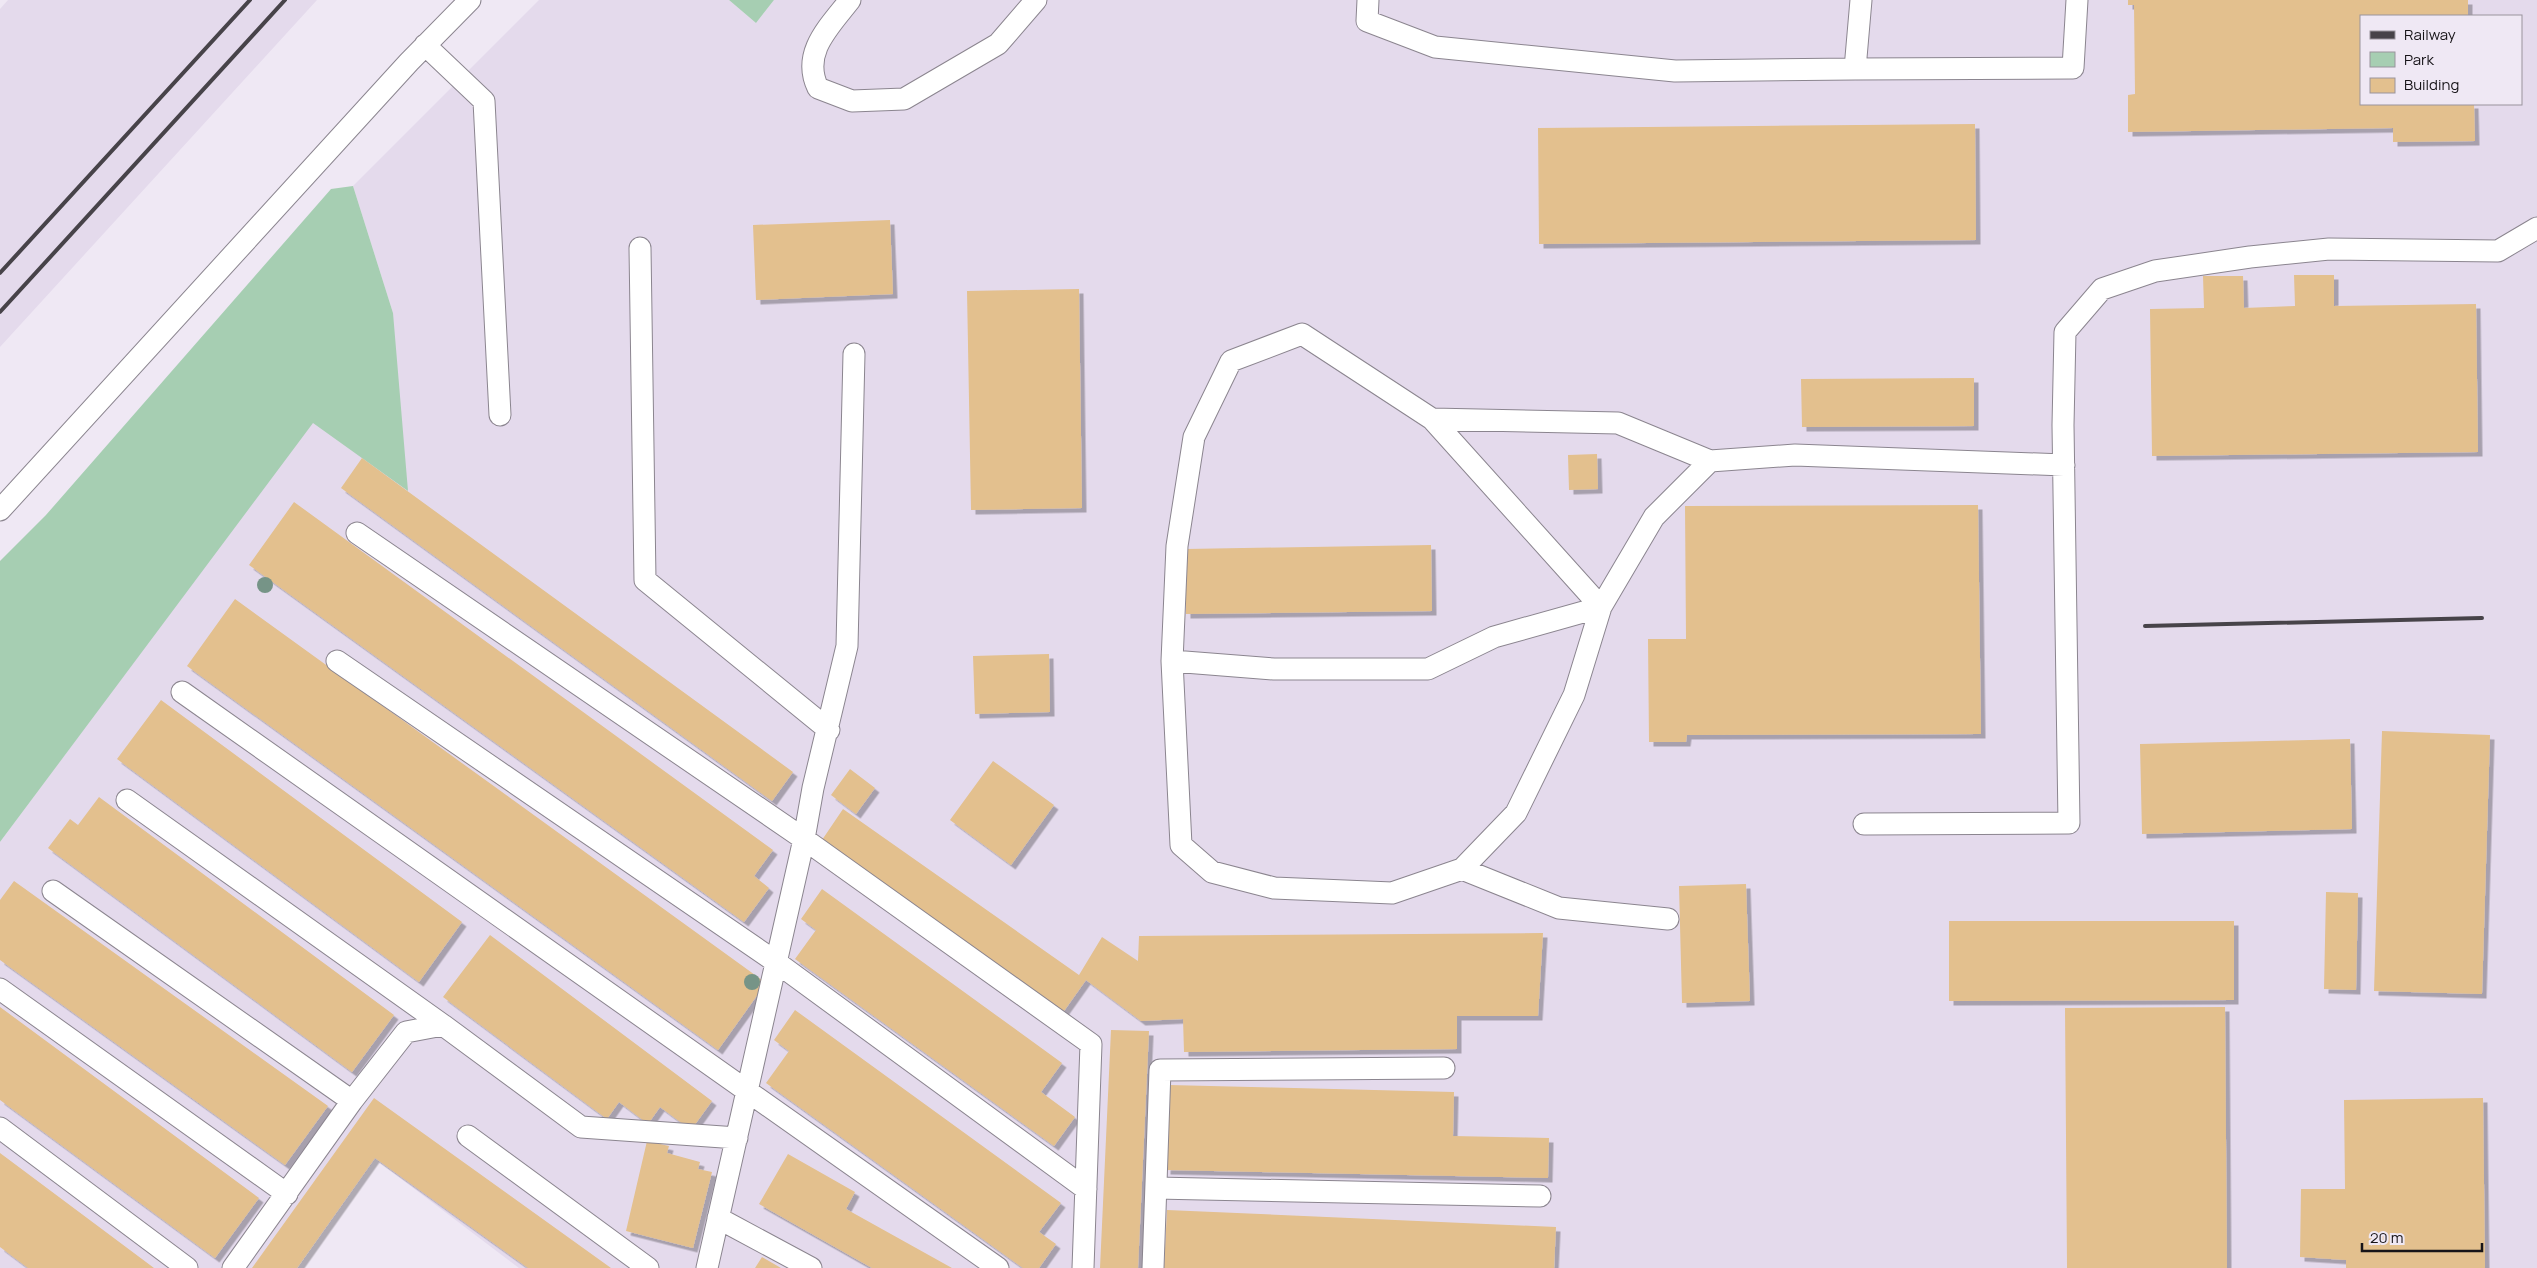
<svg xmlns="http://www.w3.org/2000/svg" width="2537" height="1268" font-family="Manrope,sans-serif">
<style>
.built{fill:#e4daec;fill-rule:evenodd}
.green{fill:#a6ceb2}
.building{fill:#e3c08e;filter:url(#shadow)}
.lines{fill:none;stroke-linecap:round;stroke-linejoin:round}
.service-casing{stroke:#8b858f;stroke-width:23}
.service{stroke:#fff;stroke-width:21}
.rail{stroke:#474349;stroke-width:4}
.tree{fill:#769487}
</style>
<defs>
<filter id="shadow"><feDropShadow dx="4.5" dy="4.5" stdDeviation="0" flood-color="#0004"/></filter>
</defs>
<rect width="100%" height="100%" fill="#efe8f4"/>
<path class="built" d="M 8,0 L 317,0 L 0,347 L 0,9 Z
M 539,0 L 729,0 L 756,23 L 774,0 L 2537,0 L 2537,1268 L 1555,1268 L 1555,1247 L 1554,1268 L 519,1268 L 375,1159 L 297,1268 L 0,1268 L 0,842 L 393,313 L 353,186 ZM 2361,16 L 2521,16 L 2521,104 L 2361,104 Z"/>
<path class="green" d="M 729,0 L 774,0 L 756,23 Z
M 353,186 L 393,313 L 408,491 L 313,423 L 0,842 L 0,561 L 46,515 L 331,189 Z"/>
<path class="building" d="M 2128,0 L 2468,0 L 2468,16 L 2361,16 L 2361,104 L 2474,104 L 2475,141 L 2393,142 L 2393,128 L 2128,132 L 2128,95 L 2135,94 L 2134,5 L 2128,5 Z
M 1975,124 L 1976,240 L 1539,244 L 1538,128 Z
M 890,220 L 893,294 L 756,300 L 753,225 Z
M 2294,275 L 2334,275 L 2334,306 L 2476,304 L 2478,452 L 2152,456 L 2150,309 L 2204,308 L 2203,276 L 2243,276 L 2244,308 L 2295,306 Z
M 1079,289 L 1082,508 L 971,510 L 967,291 Z
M 1974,378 L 1974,426 L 1802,427 L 1801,379 Z
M 1597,454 L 1598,489 L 1569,490 L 1568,455 Z
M 362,458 L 793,772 L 772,801 L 341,488 Z
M 294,502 L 773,850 L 754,876 L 769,888 L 744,922 L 249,565 Z
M 1978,505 L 1981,734 L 1687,735 L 1686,742 L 1649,742 L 1648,639 L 1686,639 L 1685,506 Z
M 1431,545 L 1432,611 L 1186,614 L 1185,549 Z
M 235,599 L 766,983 L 718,1050 L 187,666 Z
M 1049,654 L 1050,712 L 975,714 L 973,656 Z
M 161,700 L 462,922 L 419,982 L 117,759 Z
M 2382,731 L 2490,735 L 2482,994 L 2374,991 Z
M 2350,739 L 2352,829 L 2142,834 L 2140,744 Z
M 993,761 L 1054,805 L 1011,865 L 950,820 Z
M 850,769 L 875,788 L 856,814 L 831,795 Z
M 99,797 L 394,1015 L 352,1072 L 48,848 L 70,819 L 78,825 Z
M 843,809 L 1079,975 L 1102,937 L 1138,961 L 1139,936 L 1543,933 L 1538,1016 L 1457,1016 L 1457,1049 L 1184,1052 L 1183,1019 L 1141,1021 L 1086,980 L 1064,1011 L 822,840 Z
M 14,881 L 328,1106 L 285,1165 L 0,960 L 0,900 Z
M 1746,884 L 1750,1001 L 1682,1003 L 1679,886 Z
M 822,889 L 1062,1063 L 1041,1092 L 1075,1117 L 1054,1146 L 795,959 L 816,930 L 801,919 Z
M 2326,892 L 2358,893 L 2356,990 L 2324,989 Z
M 1949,921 L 2234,921 L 2234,1000 L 1949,1001 Z
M 490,935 L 712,1101 L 691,1130 L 660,1107 L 648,1124 L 619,1102 L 607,1119 L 443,997 Z
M 0,1007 L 259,1198 L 215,1258 L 0,1100 Z
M 2225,1007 L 2227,1268 L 2067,1268 L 2065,1008 Z
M 795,1010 L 1061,1203 L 1039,1232 L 1056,1244 L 1039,1268 L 1023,1268 L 766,1083 L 789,1051 L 774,1040 Z
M 1111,1030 L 1149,1031 L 1138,1268 L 1100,1268 Z
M 1169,1085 L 1454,1092 L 1453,1136 L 1549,1138 L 1548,1178 L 1166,1170 Z
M 374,1098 L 611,1268 L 528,1268 L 375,1158 L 297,1268 L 252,1268 Z
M 2483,1098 L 2485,1268 L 2346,1268 L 2346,1260 L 2300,1257 L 2301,1189 L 2345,1189 L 2344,1100 Z
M 647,1141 L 669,1146 L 667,1153 L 700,1162 L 698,1169 L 712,1172 L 693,1248 L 626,1231 Z
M 0,1153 L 154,1268 L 28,1268 L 0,1247 Z
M 788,1154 L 855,1192 L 846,1209 L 952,1268 L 872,1268 L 759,1204 Z
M 1167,1210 L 1556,1227 L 1554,1268 L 1164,1268 Z
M 762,1257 L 781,1268 L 755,1268 Z"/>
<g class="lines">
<defs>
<path id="service" d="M 850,0 C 829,27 801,53 818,88 L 852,101 L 904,99 L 998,44 L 1036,0
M 1368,0 L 1367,21 L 1435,47 L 1675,71 L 1855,69 L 1861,0
M 425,45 L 484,101 L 500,415
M 1855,69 L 2073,68 L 2077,0
M 640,248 L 645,580 L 829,730
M 1302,334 L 1432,419 L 1601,607 L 1574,695 L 1516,813 L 1462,869 L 1392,893 L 1274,888 L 1212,872 L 1181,845 L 1172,661 L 1177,546 L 1194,437 L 1231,361 Z
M 1432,419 L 1618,423 L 1710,461
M 0,510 L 409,62 L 470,0
M 357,533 L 804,839 L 1091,1044 L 1083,1268
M 337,661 L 776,962 L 1086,1189
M 1172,661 L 1274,669 L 1428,669 L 1494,637 L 1601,607 L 1654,517 L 1710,461 L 1795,455 L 2064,465
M 182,692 L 998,1268
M 127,800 L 443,1025
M 1864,824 L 2069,823 L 2063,425 L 2065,332 L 2102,289 L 2155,271 L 2250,257 L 2329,249 L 2498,251 L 2537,228
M 1462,869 L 1559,908 L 1668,919
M 53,891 L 352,1101
M 0,989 L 287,1194
M 0,1128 L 187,1268
M 468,1136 L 648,1268
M 1156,1188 L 1540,1196
M 718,1218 L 811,1268
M 233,1268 L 352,1101 L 406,1032 L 443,1025 L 581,1127 L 737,1138
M 707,1268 L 804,839 L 813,788 L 847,646 L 854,354
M 1153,1268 L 1160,1070 L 1444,1068"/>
</defs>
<use href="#service" class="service-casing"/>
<use href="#service" class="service"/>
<path class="rail" d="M 0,273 L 250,0
M 0,312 L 285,0
M 2145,626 L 2482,618"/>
</g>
<g class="tree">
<circle cx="265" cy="585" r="8"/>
<circle cx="752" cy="982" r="8"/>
</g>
<rect x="2360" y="15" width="162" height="90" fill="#efe8f4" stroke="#99939c"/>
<rect x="2370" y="31" width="25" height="8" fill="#474349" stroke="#99939c"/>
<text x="2404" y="40" font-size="15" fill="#171418">Railway</text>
<rect x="2370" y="52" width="25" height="15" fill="#a6ceb2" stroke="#99939c"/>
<text x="2404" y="65" font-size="15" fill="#171418">Park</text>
<rect x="2370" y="78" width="25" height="15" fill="#e3c08e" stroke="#99939c"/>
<text x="2404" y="90" font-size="15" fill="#171418">Building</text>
<path d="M2362 1243v8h120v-8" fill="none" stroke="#171418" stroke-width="2.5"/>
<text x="2370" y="1243" font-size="15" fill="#171418" stroke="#efe8f4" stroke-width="4" paint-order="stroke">20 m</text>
</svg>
